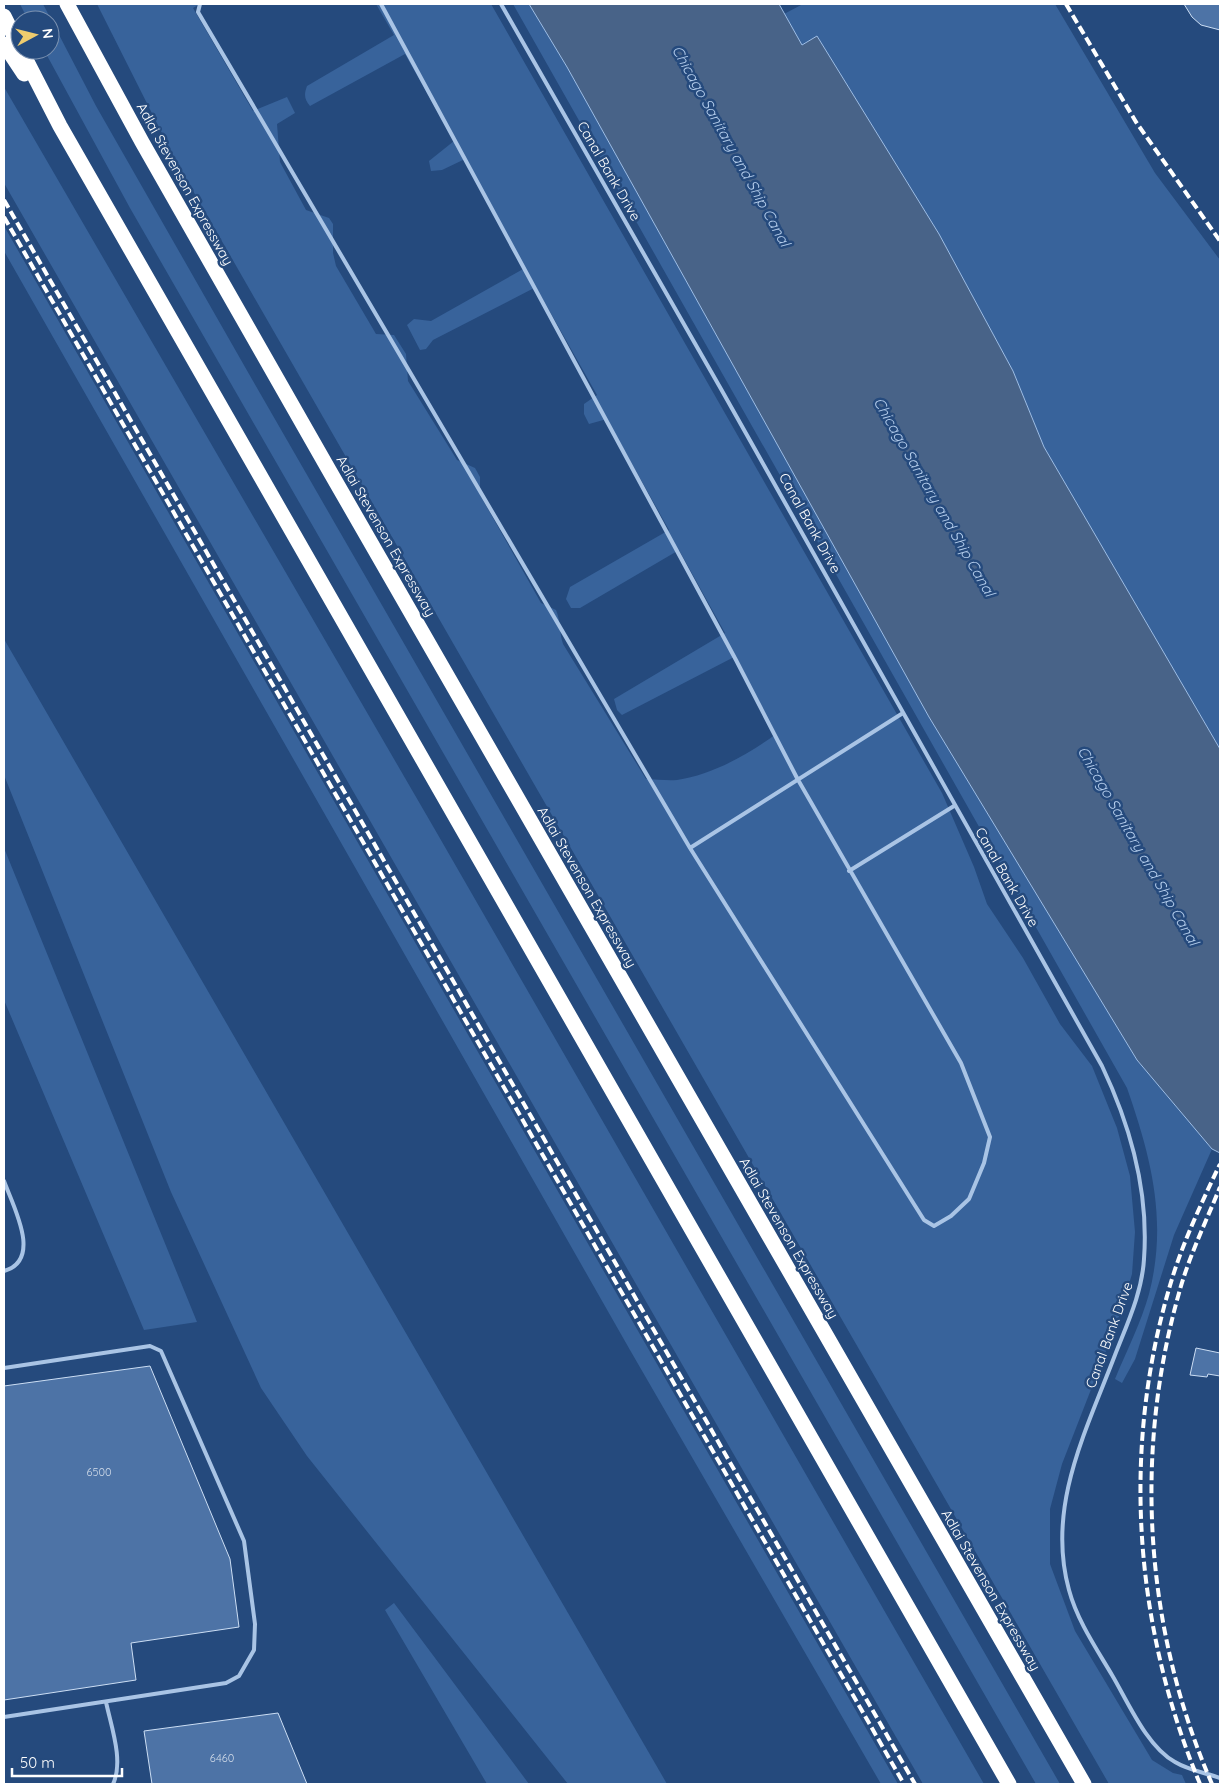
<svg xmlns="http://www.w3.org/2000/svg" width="1224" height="1788" font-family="Quicksand,sans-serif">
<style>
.green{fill:#38639b}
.water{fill:#486388;stroke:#9ebee6}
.building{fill:#4d73a6;stroke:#ccdef4}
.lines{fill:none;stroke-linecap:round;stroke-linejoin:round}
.service{stroke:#a9c4e5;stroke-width:4}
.motorway{stroke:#fff;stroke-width:15}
.rail{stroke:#fff;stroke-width:4;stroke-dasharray:9 4;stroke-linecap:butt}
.labels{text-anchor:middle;stroke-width:5;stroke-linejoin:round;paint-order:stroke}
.number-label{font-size:11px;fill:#d2dce9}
.street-label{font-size:14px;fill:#fff;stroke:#254a7d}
.water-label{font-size:15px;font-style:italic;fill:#b5ceed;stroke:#254a7d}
</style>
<rect width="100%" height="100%" fill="#254a7d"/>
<path class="green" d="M 20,4 L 43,4 L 96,106 L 249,374 L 1060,1784 L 1036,1784 L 130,208 L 44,50 L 50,50 L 50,20 L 28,20 Z
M 97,4 L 200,4 L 193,8 L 253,111 L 287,97 L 295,113 L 277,124 L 280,162 L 306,210 L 329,218 L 333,224 L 333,253 L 336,266 L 376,334 L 394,335 L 406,354 L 408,381 L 457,460 L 475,468 L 480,477 L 480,495 L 541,603 L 556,610 C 561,622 559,632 563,644 L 646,779 C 656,779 667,781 677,780 C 712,775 749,754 776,734 L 736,656 L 622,715 L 617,710 L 614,699 L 725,633 L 679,550 L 580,608 L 571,608 L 566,599 L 570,587 L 669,530 L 607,419 L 589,424 L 584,414 L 584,404 L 597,395 L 536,287 L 433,340 L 426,349 L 420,350 L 407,325 L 414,319 L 431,321 L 525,268 L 465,159 L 442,170 L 431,171 L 429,161 L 454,141 L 405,54 L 310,106 C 304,99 304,94 307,86 L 394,35 L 376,4 L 491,4 L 942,793 L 974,867 L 987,904 L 1023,958 L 1060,1024 L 1092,1066 L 1117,1128 L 1130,1176 L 1135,1232 L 1132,1274 L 1118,1320 L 1062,1464 L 1050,1509 L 1050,1564 L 1075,1631 L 1152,1760 L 1173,1773 L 1182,1775 L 1186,1784 L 1109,1784 L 177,163 Z
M 513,4 L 529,4 L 567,67 L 929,717 L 1137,1060 L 1212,1149 L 1174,1235 L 1135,1359 L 1122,1383 L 1115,1379 C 1126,1352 1141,1323 1149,1294 C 1168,1221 1151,1157 1127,1088 Z
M 803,4 L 1055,4 L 1155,173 L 1220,260 L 1220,749 L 1044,447 L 1013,371 L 939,234 L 817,36 L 802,46 L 784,14 Z
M 4,87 L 434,828 L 984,1784 L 923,1784 L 4,183 Z
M 4,226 L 898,1784 L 881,1784 L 630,1350 L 4,251 Z
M 4,639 L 667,1784 L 568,1784 L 307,1456 L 261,1388 L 171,1192 L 4,775 Z
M 4,848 L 197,1322 L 144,1330 L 4,1000 Z
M 394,1603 L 529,1784 L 487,1784 L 385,1610 Z"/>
<path class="water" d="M 529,4 L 779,4 L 802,45 L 817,36 L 939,234 L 1013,371 L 1044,447 L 1220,749 L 1220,1153 L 1212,1149 L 1137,1060 L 929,717 L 567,67 Z"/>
<path class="building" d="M 1184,4 L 1220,4 L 1220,30 L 1201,25 L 1192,17 Z
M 1196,1348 L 1220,1353 L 1220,1376 L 1208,1374 L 1207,1377 L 1190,1375 Z
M 150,1366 L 230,1559 L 239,1627 L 131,1643 L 136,1680 L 4,1700 L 4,1386 Z
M 278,1713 L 307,1784 L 152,1784 L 144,1731 Z"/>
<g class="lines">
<path class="service" d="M 200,4 L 198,12 L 690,848 L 924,1220 L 934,1226 L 951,1216 L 969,1199 L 984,1163 L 990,1137 L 961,1063 L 797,778 L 736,660 L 381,4
M 501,4 L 721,389 L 1102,1066 C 1131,1127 1149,1191 1144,1259 C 1142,1293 1127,1324 1115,1355 C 1086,1431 1046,1507 1069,1590 C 1077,1620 1096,1648 1112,1675 C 1128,1702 1147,1747 1175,1762 C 1188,1770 1206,1773 1220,1778
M 690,848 L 903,713
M 849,871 L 954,806
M 4,1181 C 13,1206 43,1260 4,1271
M 4,1368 L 150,1346 L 161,1351 L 244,1541 L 255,1624 L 254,1650 L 239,1676 L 226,1683 L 4,1717
M 106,1702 C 111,1726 124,1761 113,1784"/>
<path class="motorway" d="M 67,4 L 142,142 L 329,470 L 1084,1784
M 4,16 L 20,48
M 4,44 L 24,74
M 21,50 L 60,126 L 1009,1784"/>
<path class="rail" d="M 1066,4 L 1136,122 L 1220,241
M 4,200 L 915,1784
M 4,217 L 904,1784
M 1200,1784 C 1135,1628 1121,1453 1169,1289 C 1181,1246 1201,1204 1220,1164
M 1212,1784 C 1145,1630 1133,1455 1179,1293 C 1189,1256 1206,1222 1220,1187"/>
</g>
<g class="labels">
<g class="number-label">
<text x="99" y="1476">6500</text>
<text x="222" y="1762">6460</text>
</g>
<g class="street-label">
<text transform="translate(609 171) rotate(60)" y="5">Canal Bank Drive</text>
<text transform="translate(185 184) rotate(61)" y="5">Adlai Stevenson Expressway</text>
<text transform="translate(810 523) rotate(61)" y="5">Canal Bank Drive</text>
<text transform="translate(386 536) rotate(60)" y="5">Adlai Stevenson Expressway</text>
<text transform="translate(1007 877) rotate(60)" y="5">Canal Bank Drive</text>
<text transform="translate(587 887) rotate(60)" y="5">Adlai Stevenson Expressway</text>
<text transform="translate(789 1238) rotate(60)" y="5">Adlai Stevenson Expressway</text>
<text transform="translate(1109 1335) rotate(-70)" y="5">Canal Bank Drive</text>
<text transform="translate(991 1590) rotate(60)" y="5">Adlai Stevenson Expressway</text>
</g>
<g class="water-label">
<text transform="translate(731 146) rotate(61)" y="5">Chicago Sanitary and Ship Canal</text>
<text transform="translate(934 497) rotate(60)" y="5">Chicago Sanitary and Ship Canal</text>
<text transform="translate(1138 846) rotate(60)" y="5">Chicago Sanitary and Ship Canal</text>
</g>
</g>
<rect width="1224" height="1788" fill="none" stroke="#ffffff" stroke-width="10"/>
<g transform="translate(35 35) rotate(83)"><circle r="24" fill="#254a7d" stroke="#7c92b1"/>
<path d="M0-4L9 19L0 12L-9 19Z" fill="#efcc6e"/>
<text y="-8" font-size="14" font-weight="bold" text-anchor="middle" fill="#ffffff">N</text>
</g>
<path d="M12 1768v8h110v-8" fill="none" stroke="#ffffff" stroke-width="2.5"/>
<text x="20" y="1768" font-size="15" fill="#ffffff" stroke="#254a7d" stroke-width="4" paint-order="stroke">50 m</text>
</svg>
